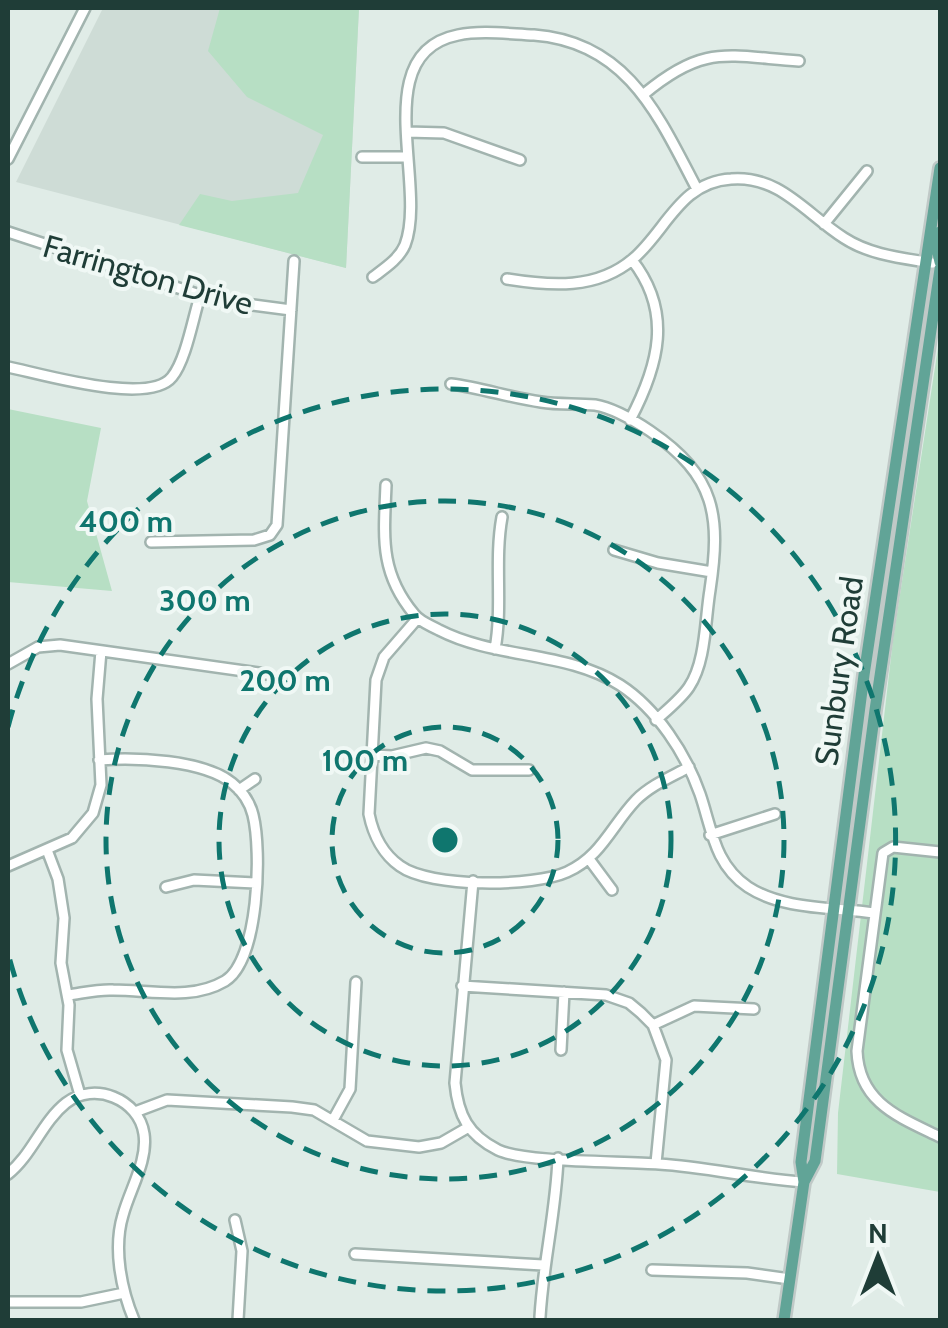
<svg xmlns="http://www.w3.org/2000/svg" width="948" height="1328" font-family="Cabin,sans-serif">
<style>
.built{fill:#cedcd6}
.green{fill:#b7dfc4}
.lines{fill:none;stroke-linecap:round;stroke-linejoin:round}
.minor-casing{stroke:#a2b4af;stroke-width:14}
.major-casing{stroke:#c0c9c7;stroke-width:16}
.minor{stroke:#fff;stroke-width:9}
.major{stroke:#61a497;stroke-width:11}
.ring{fill:none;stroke:#0f766e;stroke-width:5;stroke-dasharray:18 12}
.labels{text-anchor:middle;stroke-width:8;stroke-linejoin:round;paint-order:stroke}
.street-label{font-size:32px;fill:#1f3d37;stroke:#f0f8f5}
.centre{fill:#0f766e;stroke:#f0f8f5;stroke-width:5}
.ring-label{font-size:30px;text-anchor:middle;font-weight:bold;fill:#0f766e;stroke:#f0f8f5;stroke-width:8;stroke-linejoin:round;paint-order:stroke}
</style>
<rect width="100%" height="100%" fill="#e0ece7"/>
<path class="built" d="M 103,8 L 359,8 L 346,268 L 16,182 Z"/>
<path class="green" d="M 220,8 L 359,8 L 346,268 L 179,225 L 200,194 L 232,201 L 298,193 L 323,135 L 247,97 L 208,51 Z
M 940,335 L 940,1192 L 837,1174 L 838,1113 L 893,640 Z
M 8,409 L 101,428 L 87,501 L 112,591 L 8,582 Z"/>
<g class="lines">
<defs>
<path id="minor" d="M 644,94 C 704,44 726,56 799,61
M 407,132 L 444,133 L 520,160
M 362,157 L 408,157
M 8,159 L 85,8
M 824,224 L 867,171
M 8,232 L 215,300 L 291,310
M 373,277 C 385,268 399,259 405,245 C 428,185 367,53 458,35 C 481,30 510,34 534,35 C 628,42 659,117 697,189
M 507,279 C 550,286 597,290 633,259 C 666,231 680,182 731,179 C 780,175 806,214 844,238 C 870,255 902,258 932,263
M 8,367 C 42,374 149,406 172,377 C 186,360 193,318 200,296
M 451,384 C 482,388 511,398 541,402 C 559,405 577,403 595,405 C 614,408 635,421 650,431 C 716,476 721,516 710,590 C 705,620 706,662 689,687 C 681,699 667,710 656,720
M 630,420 C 659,365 673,312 632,260
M 386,485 C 384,536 379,572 414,614 C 420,622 430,625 439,630 C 495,659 567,651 620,685 C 657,709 686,754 700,794 C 712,829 714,864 748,887 C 783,910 833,907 874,913
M 151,542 L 254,540 L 270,535 L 277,525 L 294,261
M 614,550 L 658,563 L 712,572
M 417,619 L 384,657 L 376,680 L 369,814 C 373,834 383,854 400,866 C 430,888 534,887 567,872 C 601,857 612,825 636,800 C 651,785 671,777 689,767
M 495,649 C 503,605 494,561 502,517
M 8,664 L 38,647 L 60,645 L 266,674
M 371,755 L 392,756 L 426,748 L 440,751 L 472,770 L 529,770
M 239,790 L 255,779
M 710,835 L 775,814
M 47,850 L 58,879 L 64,918 L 61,963 L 69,1005 L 67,1050 L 80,1095
M 940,852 L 893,847 L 883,853 L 857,1051 C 859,1103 899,1117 940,1137
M 589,859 L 612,890
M 8,866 L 72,838 L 93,813 L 101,785 L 97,699 L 101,651
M 473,881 L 455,1083 C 458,1115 468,1135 498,1150 C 525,1163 623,1161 659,1164 C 708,1167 755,1179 804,1182
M 166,887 L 194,880 L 255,883
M 462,986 L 606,995 L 629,1003 L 641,1013 L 653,1025 L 666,1060 L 656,1163
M 68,995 C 83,993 99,989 113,990 C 151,990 191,1001 225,981 C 259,960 262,851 253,815 C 250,803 242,791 232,783 C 204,760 135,757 99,760
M 653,1025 L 694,1006 L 754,1009
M 561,1050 L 564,992
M 135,1112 L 167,1100 L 292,1107 L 314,1110 L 367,1141 L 419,1147 L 441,1143 L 467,1128
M 333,1120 L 350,1089 L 356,982
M 8,1174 C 32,1155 42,1122 66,1103 C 94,1081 139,1099 144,1134 C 148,1161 130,1189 123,1215 C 113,1248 121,1289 134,1320
M 235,1220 L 242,1251 L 238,1320
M 355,1254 L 543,1265
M 652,1270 L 747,1273 L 790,1279
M 8,1302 L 81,1302 L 124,1293
M 540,1317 C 543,1263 556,1212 558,1158"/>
<path id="major" d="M 940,232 L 938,253 L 940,262
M 804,1182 L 815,1161 L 875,710 L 940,269
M 784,1320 L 804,1182 L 801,1162 L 864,675 L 940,168"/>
</defs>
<use href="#minor" class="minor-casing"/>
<use href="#major" class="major-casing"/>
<use href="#minor" class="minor"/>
<use href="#major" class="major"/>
</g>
<g class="ring">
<circle cx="445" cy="840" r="113"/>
<circle cx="445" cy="840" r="226"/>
<circle cx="445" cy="840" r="339"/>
<path d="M8 727A451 451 0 1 1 8 953"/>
</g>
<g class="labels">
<g class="street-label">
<text transform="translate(148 275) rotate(16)" y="11">Farrington Drive</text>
<text transform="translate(839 671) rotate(-82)" y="11">Sunbury Road</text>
</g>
</g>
<circle cx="445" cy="840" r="15" class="centre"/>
<g class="ring-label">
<text x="126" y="532">400 m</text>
<text x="205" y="611">300 m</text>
<text x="285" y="691">200 m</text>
<text x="365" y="771">100 m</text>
</g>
<rect width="948" height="1328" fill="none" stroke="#1f3d37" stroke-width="20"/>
<g transform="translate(878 1258)" stroke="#f0f8f5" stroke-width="8" paint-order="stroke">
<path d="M0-8L18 38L0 25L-18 38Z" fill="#1f3d37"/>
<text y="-15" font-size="28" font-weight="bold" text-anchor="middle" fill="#1f3d37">N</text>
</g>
</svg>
